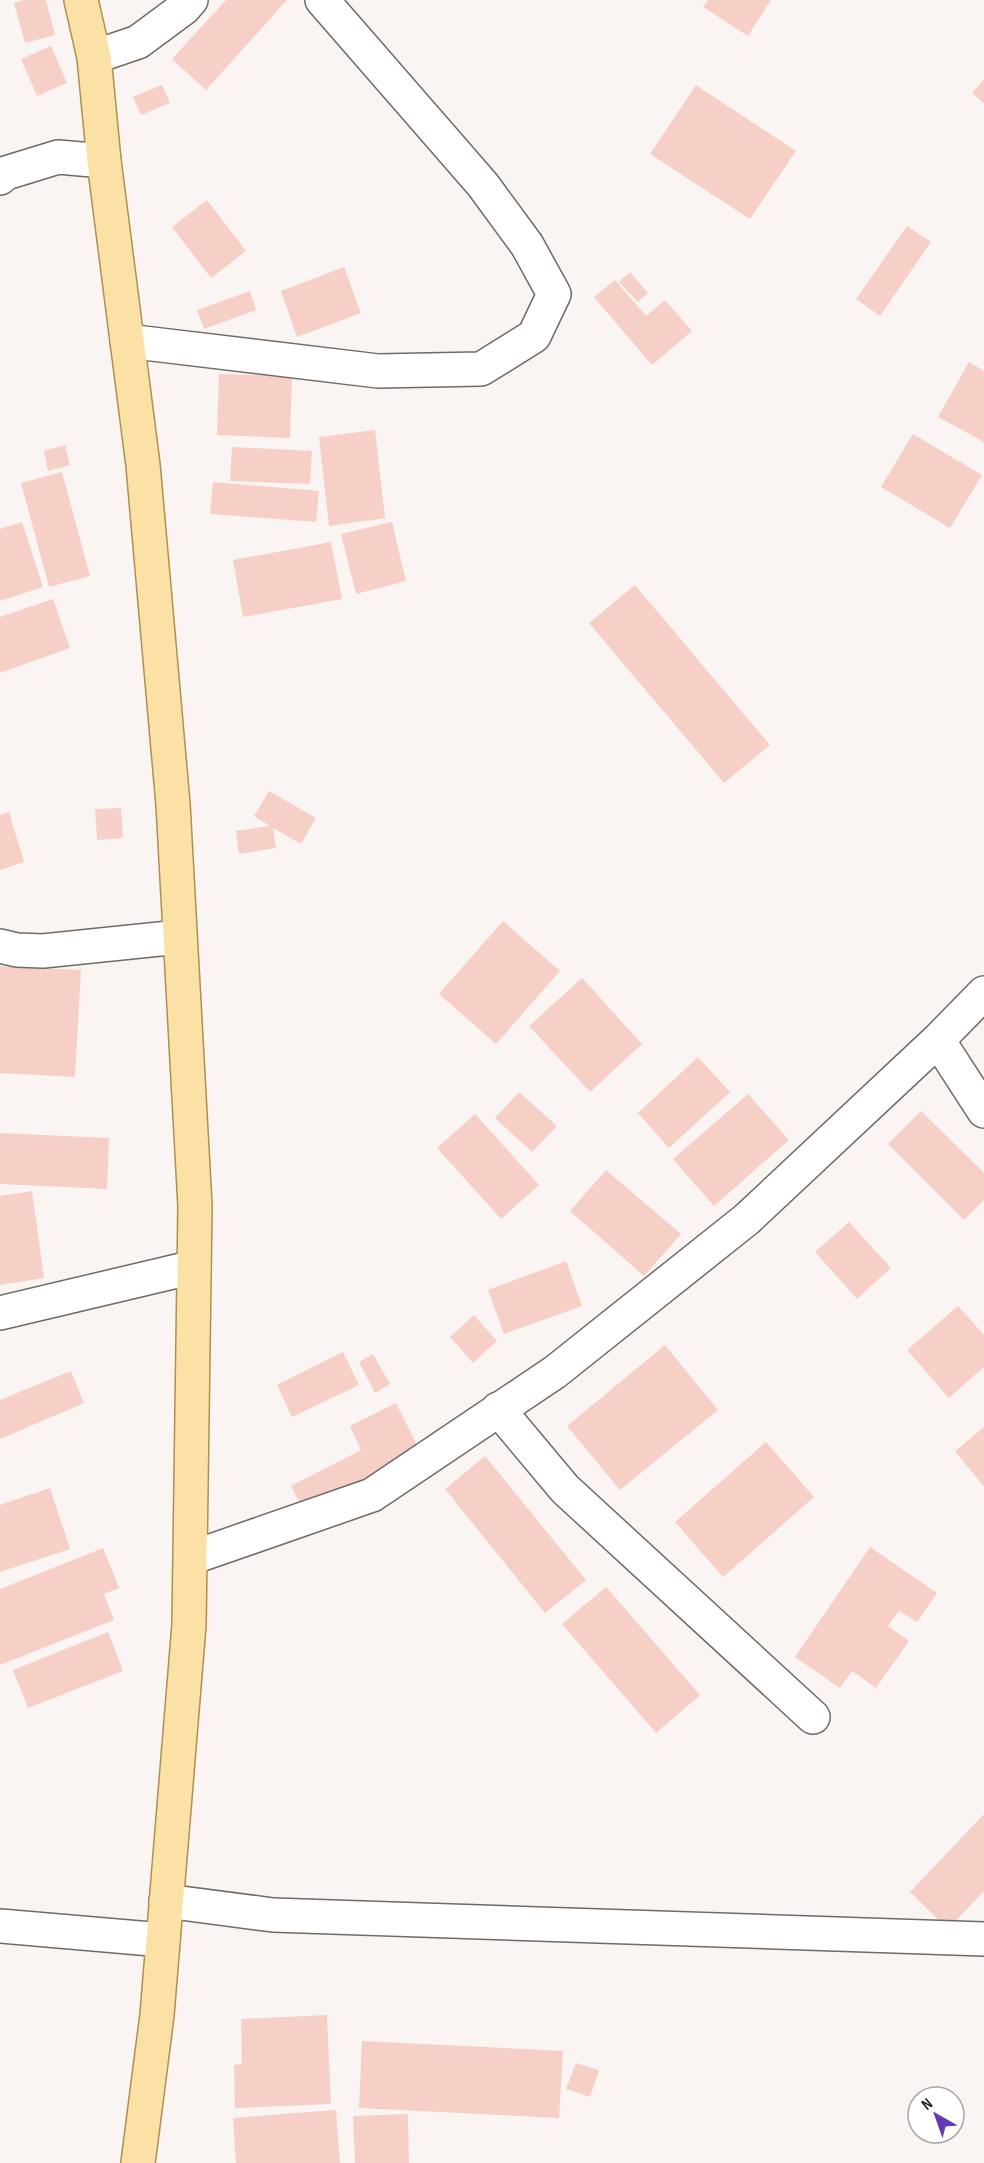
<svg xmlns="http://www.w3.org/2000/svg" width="984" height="2163" font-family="'Sofia Sans Condensed',sans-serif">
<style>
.building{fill:#f6d0c6}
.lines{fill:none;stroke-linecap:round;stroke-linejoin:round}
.minor-casing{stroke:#6e6a66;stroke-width:36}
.major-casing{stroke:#ae9050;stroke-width:36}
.minor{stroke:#fff;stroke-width:33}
.major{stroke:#fce1a6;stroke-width:33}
</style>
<rect width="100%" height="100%" fill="#faf5f2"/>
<path class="building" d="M 24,0 L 46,0 L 55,35 L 25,43 L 14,3 Z
M 226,0 L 287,0 L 206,90 L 172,59 Z
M 708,0 L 771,0 L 748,36 L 703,7 Z
M 51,46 L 67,83 L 37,96 L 21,59 Z
M 984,79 L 984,103 L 972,93 Z
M 162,85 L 170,103 L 141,115 L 133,97 Z
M 696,85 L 796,151 L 750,219 L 650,154 Z
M 207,200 L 246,251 L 211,278 L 172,227 Z
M 907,226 L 931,242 L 880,316 L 856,299 Z
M 344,267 L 361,313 L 297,337 L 281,291 Z
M 630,272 L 648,293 L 638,302 L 619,282 Z
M 615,280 L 646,316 L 665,300 L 692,331 L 652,365 L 594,297 Z
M 250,291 L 256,310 L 204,329 L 197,310 Z
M 969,362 L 984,371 L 984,442 L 938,417 Z
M 219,374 L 292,376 L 290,438 L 217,435 Z
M 375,430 L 385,518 L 329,526 L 319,437 Z
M 913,434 L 982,475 L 950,528 L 881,487 Z
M 65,445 L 70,465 L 48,471 L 44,451 Z
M 232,447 L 312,451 L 310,484 L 230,481 Z
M 62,472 L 90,576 L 49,587 L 21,483 Z
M 213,482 L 319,491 L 316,522 L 210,514 Z
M 22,522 L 43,587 L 0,601 L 0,529 Z
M 392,522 L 406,581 L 356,594 L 341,534 Z
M 331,542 L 342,599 L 243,617 L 233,560 Z
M 635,585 L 770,745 L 724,783 L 589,623 Z
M 53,599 L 70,648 L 0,673 L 0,617 Z
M 269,791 L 316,818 L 301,844 L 273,828 L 276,848 L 239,854 L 236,831 L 270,826 L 254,816 Z
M 121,808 L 123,838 L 97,840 L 95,809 Z
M 9,812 L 24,862 L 0,870 L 0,815 Z
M 503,921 L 560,971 L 496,1044 L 439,994 Z
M 0,966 L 81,970 L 75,1077 L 0,1073 Z
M 582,978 L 642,1044 L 590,1092 L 529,1026 Z
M 698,1057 L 730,1092 L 669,1148 L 638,1113 Z
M 519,1092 L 557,1126 L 532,1152 L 495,1118 Z
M 748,1094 L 789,1140 L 714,1206 L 673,1159 Z
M 921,1111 L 984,1173 L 984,1200 L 964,1220 L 888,1144 Z
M 475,1114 L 539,1185 L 501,1219 L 437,1148 Z
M 0,1133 L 109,1138 L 107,1189 L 0,1184 Z
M 606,1170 L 681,1234 L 644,1276 L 570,1211 Z
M 32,1191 L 44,1278 L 0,1285 L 0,1196 Z
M 849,1222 L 891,1268 L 857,1299 L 815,1252 Z
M 566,1261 L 582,1306 L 504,1334 L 488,1290 Z
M 958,1306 L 984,1335 L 984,1367 L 949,1398 L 907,1350 Z
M 474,1315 L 497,1341 L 473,1363 L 450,1337 Z
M 665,1345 L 718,1410 L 620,1490 L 567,1426 Z
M 343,1352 L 359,1385 L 292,1417 L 277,1385 Z
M 373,1354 L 390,1384 L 375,1393 L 359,1362 Z
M 71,1371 L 84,1403 L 0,1439 L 0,1400 Z
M 396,1403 L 426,1463 L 309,1521 L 291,1486 L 361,1450 L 350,1426 Z
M 984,1427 L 984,1487 L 955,1451 Z
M 766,1442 L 814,1497 L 723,1577 L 675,1522 Z
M 485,1456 L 586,1580 L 545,1613 L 445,1489 Z
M 50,1488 L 70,1549 L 0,1572 L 0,1505 Z
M 870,1547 L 937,1593 L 917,1622 L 899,1611 L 888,1626 L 909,1641 L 876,1688 L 852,1671 L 840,1688 L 795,1657 Z
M 103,1548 L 119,1588 L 104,1594 L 114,1620 L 0,1665 L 0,1589 Z
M 606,1587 L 700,1695 L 656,1733 L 562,1624 Z
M 108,1632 L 123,1671 L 28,1708 L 13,1670 Z
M 984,1814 L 984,1891 L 948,1929 L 910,1892 Z
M 327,2015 L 331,2104 L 235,2108 L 234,2065 L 242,2064 L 241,2019 Z
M 362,2041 L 563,2051 L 559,2118 L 359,2108 Z
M 576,2063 L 599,2070 L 590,2097 L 566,2089 Z
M 336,2110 L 340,2163 L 236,2163 L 233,2118 Z
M 408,2114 L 409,2163 L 355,2163 L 353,2116 Z"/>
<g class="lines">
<defs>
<path id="minor" d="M 94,57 L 138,42 L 184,8 L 191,0
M 0,178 L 6,173 L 58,157 L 104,161
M 127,341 L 378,371 L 481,369 L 534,336 L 554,294 L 527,245 L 483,185 L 322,0
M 0,946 L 17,950 L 43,951 L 179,937
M 938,1040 L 984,1111
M 0,1313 L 194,1267
M 498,1409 L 565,1489 L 813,1717
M 191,1558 L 372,1495 L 555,1372 L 747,1219 L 938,1040 L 984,993
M 166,1901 L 273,1915 L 984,1939
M 0,1926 L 163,1940"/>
<path id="major" d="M 81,0 L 94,57 L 104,161 L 143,465 L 173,804 L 195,1206 L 189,1625 L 157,2015 L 138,2163"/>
</defs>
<use href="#minor" class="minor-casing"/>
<use href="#major" class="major-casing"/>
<use href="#minor" class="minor"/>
<use href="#major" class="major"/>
</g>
<g transform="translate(936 2115) rotate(320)"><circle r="28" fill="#ffffff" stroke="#a6a6a5" stroke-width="1.5"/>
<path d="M0-4.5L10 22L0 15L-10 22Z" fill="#633ab2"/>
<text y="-9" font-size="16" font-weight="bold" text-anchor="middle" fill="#21201e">N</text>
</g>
</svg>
